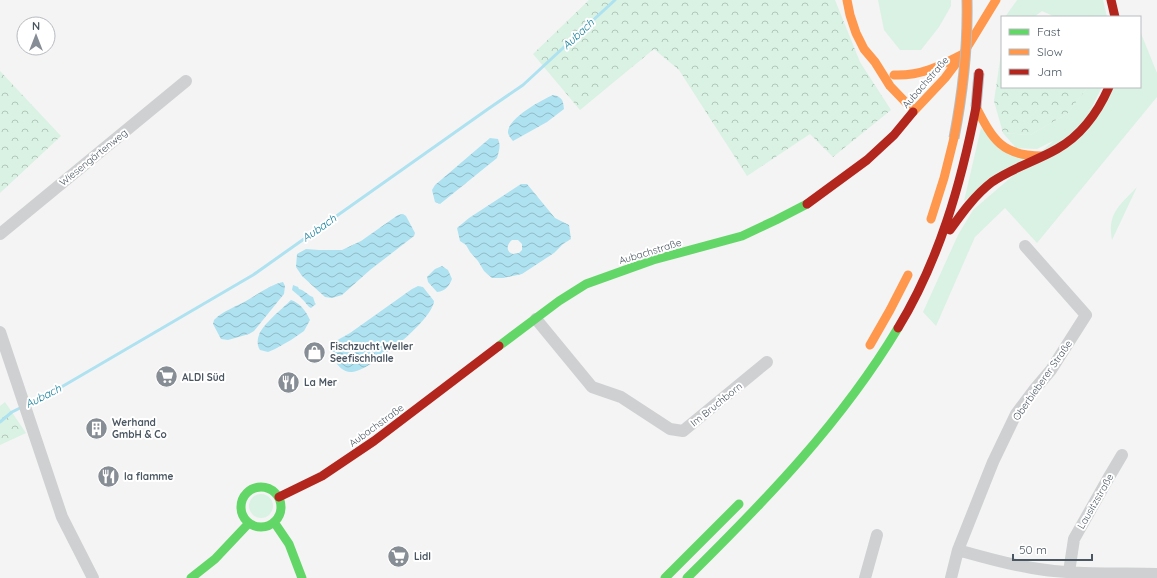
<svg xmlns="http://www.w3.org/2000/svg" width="1157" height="578" font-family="Quicksand,sans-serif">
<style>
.green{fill:#d9f2e3}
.forest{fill:url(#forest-crowns)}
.water{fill:url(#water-waves);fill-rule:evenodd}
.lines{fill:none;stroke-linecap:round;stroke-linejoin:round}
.stream{stroke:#aee2f0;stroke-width:3}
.street{stroke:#ced0d2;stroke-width:12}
.fast{stroke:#63d668;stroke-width:9}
.slow{stroke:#ff974d;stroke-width:9}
.jam{stroke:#b3261e;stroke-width:9}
.slow-bridge-casing{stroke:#b9bec3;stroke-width:11;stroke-linecap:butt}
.jam-bridge-casing{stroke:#b9bec3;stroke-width:11;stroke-linecap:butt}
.slow-bridge{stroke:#ff974d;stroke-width:9}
.jam-bridge{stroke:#b3261e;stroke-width:9}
.labels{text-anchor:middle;stroke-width:4;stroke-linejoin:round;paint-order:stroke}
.street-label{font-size:10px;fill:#4a5661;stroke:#fff}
.poi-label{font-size:10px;font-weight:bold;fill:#4a5661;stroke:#fff;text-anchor:start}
.water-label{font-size:11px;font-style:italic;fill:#0c7c9b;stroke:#fff}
</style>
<defs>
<pattern id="forest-crowns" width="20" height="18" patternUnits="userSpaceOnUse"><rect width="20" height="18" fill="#d9f2e3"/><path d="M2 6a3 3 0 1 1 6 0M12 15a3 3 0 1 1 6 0" fill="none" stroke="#b2c7bb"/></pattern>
<pattern id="water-waves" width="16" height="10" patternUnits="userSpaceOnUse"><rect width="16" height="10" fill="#aee2f0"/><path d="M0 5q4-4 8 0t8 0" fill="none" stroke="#90bac6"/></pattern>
</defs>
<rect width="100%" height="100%" fill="#f4f4f4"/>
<path class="green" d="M 878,0 L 951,0 L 951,6 L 939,27 L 921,50 L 900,50 L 884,30 Z
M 1017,0 L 1103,0 L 1107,17 L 1055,17 L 1042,11 L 1034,17 L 1005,17 Z
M 1140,31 L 1157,73 L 1157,97 L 1037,243 L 1005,208 L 975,237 L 936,326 L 923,312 L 958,235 L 973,210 L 1116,87 L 1140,87 Z
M 1088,87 L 1102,87 L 1092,107 L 1059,138 L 1037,149 L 1016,148 L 1003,133 L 1030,135 L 1067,114 Z
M 981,128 L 1024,159 L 964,201 Z
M 1137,187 L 1112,240 C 1107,213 1120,205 1137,187 Z
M249 506a12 12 0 1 1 24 0a12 12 0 1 1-24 0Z"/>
<path class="forest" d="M 589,0 L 835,0 L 860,62 L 891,110 L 833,157 L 810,134 L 747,176 L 679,70 L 654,49 L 580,110 L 533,54 Z
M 1002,47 L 1002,87 L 1088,87 L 1067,114 L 1030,135 L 1003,133 L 994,101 Z
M 0,71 L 61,136 L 0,193 Z
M 5,402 L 26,433 L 0,445 L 0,406 Z"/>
<path class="water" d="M 553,95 C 563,97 563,101 564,109 L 547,122 L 513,141 C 511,139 509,136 508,133 C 507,118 542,100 553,95 Z
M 490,138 L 498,139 C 501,146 499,151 497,158 L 440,204 L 435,202 L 432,190 L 435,185 Z
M 521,184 L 527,184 L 555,218 L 569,225 L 571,239 L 563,244 L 554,253 L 522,274 L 503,278 L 492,278 L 484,271 L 478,261 L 470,252 L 466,245 L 460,241 L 457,228 L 469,218 ZM 512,240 L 518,240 L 522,244 L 522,250 L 519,253 L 513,254 C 506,252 506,245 512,240 Z
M 403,214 L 406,216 L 415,233 L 414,236 L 370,270 L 342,295 L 332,298 L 325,297 L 302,276 L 296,267 L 297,254 L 306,249 L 319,250 L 342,250 L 361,241 L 398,215 Z
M 442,266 L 448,270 L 452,279 C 449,286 446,291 437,292 L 428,282 L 427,277 L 435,269 Z
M 283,282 L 285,286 L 284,294 L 254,331 L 249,334 L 228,340 L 221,339 L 213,324 L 214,320 C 223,311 235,307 246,301 C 258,294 270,285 283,282 Z
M 293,285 L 298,287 L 299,289 C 306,291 307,295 313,297 L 315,303 L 316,304 L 311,308 C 307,306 306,302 302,299 C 299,295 295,293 292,290 Z
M 418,286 L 423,287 L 434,301 C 433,320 370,371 352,372 C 345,373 337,366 335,360 C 332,355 331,348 334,342 L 350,333 L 412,289 Z
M 291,300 C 300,303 306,311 310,320 L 304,331 L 291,340 L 275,349 L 268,352 L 260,350 C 257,345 257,340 259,335 C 262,325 283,308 291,300 Z"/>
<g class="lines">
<path class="stream" d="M 27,405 L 46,396 L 253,275 L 488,109 L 523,85 L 615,0
M 0,422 L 12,412 L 22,407"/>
<path class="street" d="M 0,234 L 186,81
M 536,319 L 592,387 L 621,397 L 670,429 L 683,431 L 767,362
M 0,332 L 62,517 L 93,578
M 958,550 C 983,557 1007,564 1032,568 C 1073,575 1116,573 1157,574
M 1069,572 L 1074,539 L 1109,477 L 1122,455
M 865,578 L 877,535
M 951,578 L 958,550 L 993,462 L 1016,414 L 1034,390 L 1051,370 L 1086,315 L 1025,246"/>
<path class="fast" d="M 499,346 L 559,301 L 586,284 L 653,260 L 742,236 L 776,220 L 807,204
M241 507a20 20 0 1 1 40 0a20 20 0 1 1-40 0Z
M 274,522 L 289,544 L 302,578
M 191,578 L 215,559 L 249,523
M 665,578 L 739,504
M 687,578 C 765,501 841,423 898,328"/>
<path class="slow" d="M 847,0 L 850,15 L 856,33 L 864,49 L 875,62 L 890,86 L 914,111
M 894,75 C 921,76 940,66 963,54
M 976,107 C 993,140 1002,156 1042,156
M 913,112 L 945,78 L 963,54 L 996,0
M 931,219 L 944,178 L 954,138
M 870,345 L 890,310 L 908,275"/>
<path class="jam" d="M 1111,0 L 1115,17
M 807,204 L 867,160 L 894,135 L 913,112
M 950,230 C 962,213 975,195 992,182 C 1012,168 1036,161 1057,149 C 1082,135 1098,112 1109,87
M 898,328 C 939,261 961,184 976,107
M 279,497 L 322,476 L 374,441 L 499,346"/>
<defs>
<path id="slow-bridge" d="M 954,138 C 963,92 968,47 967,0"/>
<path id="jam-bridge" d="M 976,107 L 979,73"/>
</defs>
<use href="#slow-bridge" class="slow-bridge-casing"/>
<use href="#jam-bridge" class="jam-bridge-casing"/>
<use href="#slow-bridge" class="slow-bridge"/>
<use href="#jam-bridge" class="jam-bridge"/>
</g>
<defs>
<symbol id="shop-disc" viewBox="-11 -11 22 22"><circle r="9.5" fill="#868d94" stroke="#fff"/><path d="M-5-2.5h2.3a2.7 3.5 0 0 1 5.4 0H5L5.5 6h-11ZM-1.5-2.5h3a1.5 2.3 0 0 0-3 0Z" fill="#fff"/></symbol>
<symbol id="supermarket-disc" viewBox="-11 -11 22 22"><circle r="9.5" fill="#868d94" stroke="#fff"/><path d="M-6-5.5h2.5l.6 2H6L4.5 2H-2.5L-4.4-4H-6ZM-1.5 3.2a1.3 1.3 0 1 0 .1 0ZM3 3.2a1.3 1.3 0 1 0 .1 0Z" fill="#fff"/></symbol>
<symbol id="restaurant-disc" viewBox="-11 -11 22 22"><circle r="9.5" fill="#868d94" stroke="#fff"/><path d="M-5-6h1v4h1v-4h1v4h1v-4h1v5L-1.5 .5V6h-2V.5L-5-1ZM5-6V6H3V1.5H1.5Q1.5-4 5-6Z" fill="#fff"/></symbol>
<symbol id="building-disc" viewBox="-11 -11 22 22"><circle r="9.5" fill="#868d94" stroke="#fff"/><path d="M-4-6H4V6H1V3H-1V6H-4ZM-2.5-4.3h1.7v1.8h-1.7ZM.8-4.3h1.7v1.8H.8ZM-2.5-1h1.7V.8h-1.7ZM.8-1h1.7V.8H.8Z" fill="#fff"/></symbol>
</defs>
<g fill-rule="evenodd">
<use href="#shop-disc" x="302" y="340" width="25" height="25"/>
<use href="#supermarket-disc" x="154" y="364" width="25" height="25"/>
<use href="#restaurant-disc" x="276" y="370" width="25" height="25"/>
<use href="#building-disc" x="84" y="416" width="25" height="25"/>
<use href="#restaurant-disc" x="96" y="464" width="25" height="25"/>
<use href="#supermarket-disc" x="386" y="544" width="25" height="25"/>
</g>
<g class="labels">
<g class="street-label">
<text transform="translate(925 82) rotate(-49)" y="4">Aubachstraße</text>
<text transform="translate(93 157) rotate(-39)" y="4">Wiesengärtenweg</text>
<text transform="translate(650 251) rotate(-17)" y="4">Aubachstraße</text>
<text transform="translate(1042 380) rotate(-55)" y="4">Oberbieberer Straße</text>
<text transform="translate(716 404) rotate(-39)" y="4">Im Bruchborn</text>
<text transform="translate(376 425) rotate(-36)" y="4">Aubachstraße</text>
<text transform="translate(1095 501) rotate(-60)" y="4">Lausitzstraße</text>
</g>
<g class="poi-label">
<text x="330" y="350">Fischzucht Weller<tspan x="330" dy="12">Seefischhalle</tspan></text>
<text x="182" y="381">ALDI Süd</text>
<text x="304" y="386">La Mer</text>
<text x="112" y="426">Werhand<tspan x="112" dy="12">GmbH &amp; Co</tspan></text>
<text x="124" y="480">la flamme</text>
<text x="414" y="560">Lidl</text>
</g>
<g class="water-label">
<text transform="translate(578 34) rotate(-43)" y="4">Aubach</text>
<text transform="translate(319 228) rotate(-35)" y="4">Aubach</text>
<text transform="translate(43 396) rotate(-27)" y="4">Aubach</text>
</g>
</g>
<rect x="1001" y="16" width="140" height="72" fill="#ffffff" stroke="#b7bbc0"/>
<rect x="1009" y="29" width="20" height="6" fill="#63d668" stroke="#b7bbc0"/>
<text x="1037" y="36" font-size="12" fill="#4a5661">Fast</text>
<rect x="1009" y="49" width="20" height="6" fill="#ff974d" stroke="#b7bbc0"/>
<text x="1037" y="56" font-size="12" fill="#4a5661">Slow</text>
<rect x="1009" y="69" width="20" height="6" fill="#b3261e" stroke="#b7bbc0"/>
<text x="1037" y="76" font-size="12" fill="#4a5661">Jam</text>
<g transform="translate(36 36)"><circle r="19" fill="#ffffff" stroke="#b7bbc0"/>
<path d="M0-3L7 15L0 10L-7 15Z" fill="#868d94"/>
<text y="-6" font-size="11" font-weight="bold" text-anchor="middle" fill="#4a5661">N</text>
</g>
<path d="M1013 554v6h79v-6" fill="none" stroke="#4a5661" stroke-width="2"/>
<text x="1019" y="554" font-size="12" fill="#4a5661" stroke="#ffffff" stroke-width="3" paint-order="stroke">50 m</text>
</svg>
